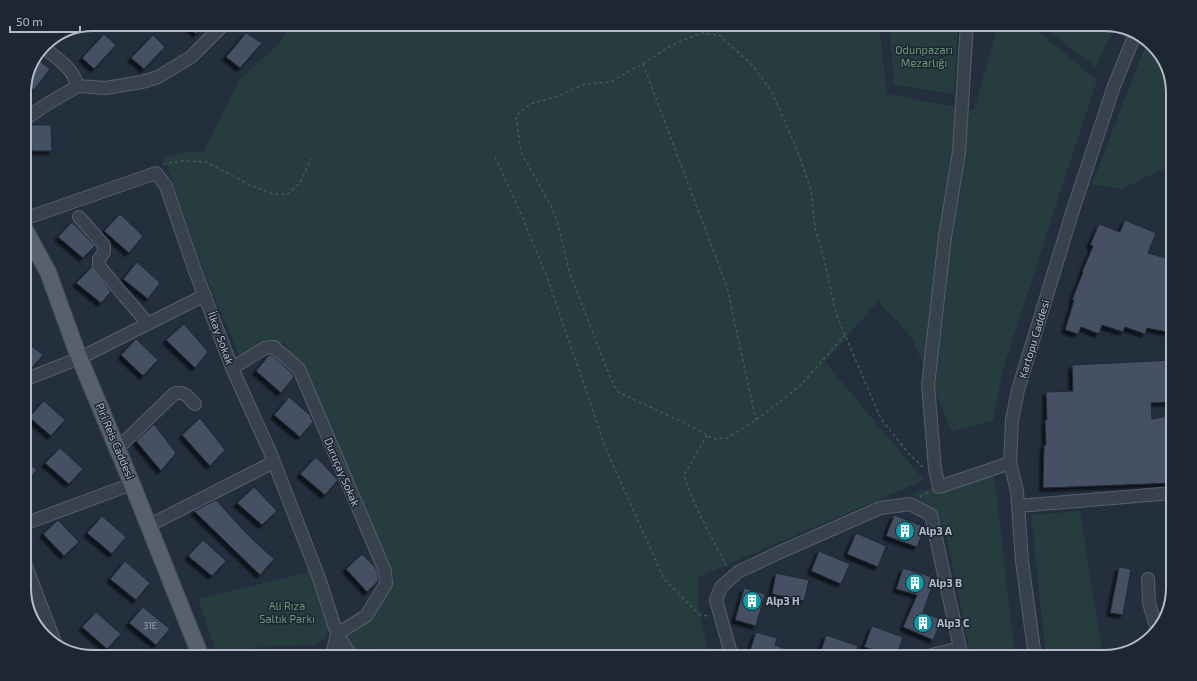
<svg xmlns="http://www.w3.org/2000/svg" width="1197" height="681" font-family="'Exo 2',sans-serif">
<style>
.green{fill:#263c3f}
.building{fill:#455162;stroke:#1f2835;filter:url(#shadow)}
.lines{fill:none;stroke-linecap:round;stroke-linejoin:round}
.minor-casing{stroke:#565f6c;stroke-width:14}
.major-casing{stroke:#414a57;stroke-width:18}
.path{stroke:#44595c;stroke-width:1.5;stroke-dasharray:3 3;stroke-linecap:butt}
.minor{stroke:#38414e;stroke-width:12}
.major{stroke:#56606e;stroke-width:16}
.labels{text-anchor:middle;stroke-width:3;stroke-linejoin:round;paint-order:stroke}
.number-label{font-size:9px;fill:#98a1af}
.park-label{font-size:11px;fill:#6b9a76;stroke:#1d2633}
.street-label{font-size:11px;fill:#b4bcc9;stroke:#1d2633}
.poi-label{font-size:11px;font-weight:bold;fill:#b4bcc9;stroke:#1d2633;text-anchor:start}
.rim{fill:none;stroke:#b4bcc9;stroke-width:2}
</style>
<defs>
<filter id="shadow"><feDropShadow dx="-3.5" dy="3.5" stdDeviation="1" flood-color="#0009"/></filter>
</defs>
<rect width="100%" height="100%" fill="#242f3e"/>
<path class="green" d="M 294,24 L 879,24 L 887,94 L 974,110 L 998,24 L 1029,24 L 1097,80 L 1004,366 L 993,420 L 952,432 L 912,338 L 878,301 L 825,362 L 924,480 L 699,577 L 698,606 L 710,657 L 385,657 L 374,648 L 333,651 L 337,634 L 366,616 L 386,584 L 307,377 L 285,343 L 271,342 L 239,355 L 203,270 L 178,196 L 163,158 L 185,152 L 204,151 L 239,80 L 276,46 Z
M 889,24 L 958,24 L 954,94 L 894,85 Z
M 1040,24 L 1104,24 L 1114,27 L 1096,67 Z
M 1147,42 L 1164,58 L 1173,89 L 1173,164 L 1122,189 L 1092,184 Z
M 994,470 L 1015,657 L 971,657 L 946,535 L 932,508 L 911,494 Z
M 1080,511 L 1103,657 L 1046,657 L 1031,515 Z
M 310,572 L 329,623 L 326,637 L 314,645 L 270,646 L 228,652 L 215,650 L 198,599 Z"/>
<path class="building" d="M 186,24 L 206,24 L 196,34 Z
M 246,33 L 262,43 L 240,68 L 226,57 Z
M 104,34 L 116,45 L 94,69 L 82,58 Z
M 153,35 L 165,47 L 144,69 L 131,58 Z
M 37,59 L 50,69 L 34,90 L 26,84 Z
M 30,125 L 51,125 L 52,151 L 32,151 Z
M 120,214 L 143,236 L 129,253 L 104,231 Z
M 1125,220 L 1156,233 L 1148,253 L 1173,260 L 1173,311 L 1168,332 L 1147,328 L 1145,334 L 1125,327 L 1123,332 L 1102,325 L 1099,334 L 1081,327 L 1078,334 L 1065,330 L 1074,300 L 1072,300 L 1083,272 L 1082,272 L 1093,246 L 1090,245 L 1099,224 L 1120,232 Z
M 72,222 L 95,246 L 83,258 L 58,237 Z
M 137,262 L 160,283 L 148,299 L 123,279 Z
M 92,267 L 111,292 L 101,303 L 76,283 Z
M 184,324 L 208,352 L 195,368 L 166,340 Z
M 136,339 L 158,360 L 143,376 L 121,355 Z
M 24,340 L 43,355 L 30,370 L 24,365 Z
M 269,355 L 272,355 L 293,374 L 294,377 L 281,393 L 256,371 Z
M 1173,360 L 1173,402 L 1151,403 L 1152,419 L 1173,415 L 1173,483 L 1043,488 L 1044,445 L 1046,445 L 1045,420 L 1047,420 L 1046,392 L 1073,391 L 1072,365 Z
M 289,397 L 310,415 L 313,422 L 300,437 L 274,415 Z
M 44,401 L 65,420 L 51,436 L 29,417 Z
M 200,418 L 225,450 L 210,466 L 182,435 Z
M 154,424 L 176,453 L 161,471 L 136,441 Z
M 60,448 L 83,469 L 69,484 L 45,463 Z
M 316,457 L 338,480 L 325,495 L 300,474 Z
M 24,459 L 37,470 L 24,485 Z
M 254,487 L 277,511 L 262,525 L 237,503 Z
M 216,500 L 249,536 L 274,559 L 260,575 L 194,511 Z
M 894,515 L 925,527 L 917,547 L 886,536 Z
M 102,516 L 126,537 L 112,554 L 87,533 Z
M 58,520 L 79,542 L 64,556 L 43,534 Z
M 856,533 L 886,546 L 878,567 L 847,554 Z
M 203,540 L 226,561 L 212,576 L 188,556 Z
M 819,551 L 850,564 L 841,584 L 811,571 Z
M 362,554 L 375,567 L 378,573 L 378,581 L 367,592 L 346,569 Z
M 125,561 L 150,583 L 136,600 L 110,579 Z
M 1119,567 L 1131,569 L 1123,615 L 1110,613 Z
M 903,568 L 935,578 L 923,612 L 942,620 L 933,640 L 903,627 L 917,595 L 896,589 Z
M 776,573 L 809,580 L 804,601 L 772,594 Z
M 744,588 L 765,594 L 756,626 L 735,620 Z
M 143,607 L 170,629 L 156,645 L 129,623 Z
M 96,612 L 121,634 L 107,649 L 82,627 Z
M 872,626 L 903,637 L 896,657 L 864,647 Z
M 756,632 L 777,638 L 775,645 L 807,657 L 748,657 Z
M 826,635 L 858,646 L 854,657 L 819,657 Z"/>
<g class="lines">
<defs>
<path id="minor" d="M 967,24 L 959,152 L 945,237 L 928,385 L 935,469 L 939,487 L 1010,463
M 43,47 C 59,60 71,66 78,86
M 24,120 L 47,104 L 78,86 L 106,88 L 142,82 L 158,77 L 191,57 L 224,24
M 79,217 L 104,245 L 104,252 L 99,259 L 99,266 L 148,324
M 24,219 L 156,173 L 166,186 L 194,268 L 232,368 L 270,452 L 319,578 L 337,634 L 333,651 L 328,657
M 232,368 L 265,348 L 274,347 L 299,369 L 385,571 L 386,584 L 366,616 L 337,634 L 352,657
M 24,380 L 80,358 L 205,295
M 118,448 L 175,393 C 185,391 189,398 195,404
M 1018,506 L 1173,493
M 24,524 L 132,484
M 148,526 L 274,462
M 24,561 L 56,645
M 1148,579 L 1149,603 L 1157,629
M 732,657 L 716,600 L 721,587 L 738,572 L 778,553 L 880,508 L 910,504 L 931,515 L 962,657
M 924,657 L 960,648
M 1035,657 L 1022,561 L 1017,491 L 1010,463 L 1012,420 L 1018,390 L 1072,213 L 1114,86 L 1136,32"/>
<path id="major" d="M 24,228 L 48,272 L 77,352 L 132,484 L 201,657"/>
</defs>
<use href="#minor" class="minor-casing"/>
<use href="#major" class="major-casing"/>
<path class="path" d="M 643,64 L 727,287 L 756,420
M 495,157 L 521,214 L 547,277 L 606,449 L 664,579 L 700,615 L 709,616
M 163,164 L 181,161 L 206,162 L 250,185 L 273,194 L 288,194 L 300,183 L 311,159
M 845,335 L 800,386 L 756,420 L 727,438 L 714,439 L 693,427 L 618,392 L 610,377 L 569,271 L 558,224 L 552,208 L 521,152 L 516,116 L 530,104 L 559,96 L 585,84 L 610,82 L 643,64 L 672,45 L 701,33 L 719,35 L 752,65 L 772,92 L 797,150 L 811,190 L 815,227 L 824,259 L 836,314 L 881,419 L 910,455 L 923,467
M 707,435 L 684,475 C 694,508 712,537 727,567
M 920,497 L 930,491"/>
<use href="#minor" class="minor"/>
<use href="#major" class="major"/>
</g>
<defs>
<symbol id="building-disc" viewBox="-11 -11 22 22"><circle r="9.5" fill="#0f9aa8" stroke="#1d2633"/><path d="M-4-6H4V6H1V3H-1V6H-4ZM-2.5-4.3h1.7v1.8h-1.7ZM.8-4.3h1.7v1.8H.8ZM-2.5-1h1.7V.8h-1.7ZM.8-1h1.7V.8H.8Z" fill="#fff"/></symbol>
</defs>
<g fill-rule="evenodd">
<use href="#building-disc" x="894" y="520" width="22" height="22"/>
<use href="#building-disc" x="904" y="572" width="22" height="22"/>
<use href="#building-disc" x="741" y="590" width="22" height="22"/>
<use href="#building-disc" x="912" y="612" width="22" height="22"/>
</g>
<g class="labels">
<g class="number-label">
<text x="150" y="629">31E</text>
</g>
<g class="park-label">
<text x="924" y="54">Odunpazarı<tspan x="924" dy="13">Mezarlığı</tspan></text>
<text x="287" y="610">Ali Rıza<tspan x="287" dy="13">Saltık Parkı</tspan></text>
</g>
<g class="street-label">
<text transform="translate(221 338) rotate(70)" y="4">İlkay Sokak</text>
<text transform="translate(1034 339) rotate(-73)" y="4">Kartopu Caddesi</text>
<text transform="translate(115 441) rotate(67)" y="4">Piri Reis Caddesi</text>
<text transform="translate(342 472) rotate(67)" y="4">Duruçay Sokak</text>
</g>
<g class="poi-label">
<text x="919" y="535">Alp3 A</text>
<text x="929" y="587">Alp3 B</text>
<text x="766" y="605">Alp3 H</text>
<text x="937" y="627">Alp3 C</text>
</g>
</g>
<path d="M0 0H1197V681H0ZM93 31H1104A62 62 0 0 1 1166 93V588A62 62 0 0 1 1104 650H93A62 62 0 0 1 31 588V93A62 62 0 0 1 93 31Z" fill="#1d2633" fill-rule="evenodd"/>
<path class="rim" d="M93 31H1104A62 62 0 0 1 1166 93V588A62 62 0 0 1 1104 650H93A62 62 0 0 1 31 588V93A62 62 0 0 1 93 31Z"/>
<path d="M10 26v6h70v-6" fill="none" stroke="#b4bcc9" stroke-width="2"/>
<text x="16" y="26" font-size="12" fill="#b4bcc9" stroke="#1d2633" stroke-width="3" paint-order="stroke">50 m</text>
</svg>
